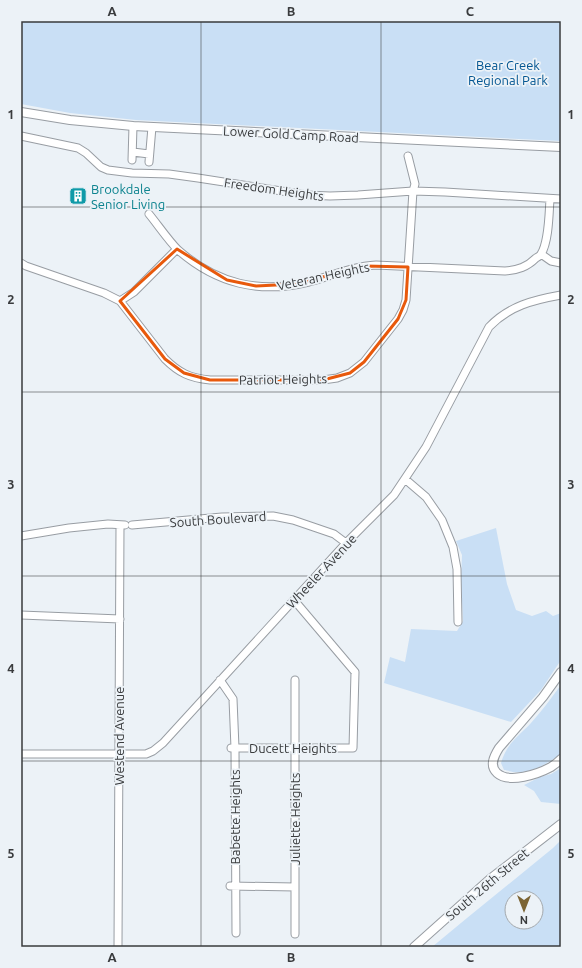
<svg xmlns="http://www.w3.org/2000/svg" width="582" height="968" font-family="Ubuntu,sans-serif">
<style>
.green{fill:#c9dff5;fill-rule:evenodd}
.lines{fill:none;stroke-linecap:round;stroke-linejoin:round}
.minor-casing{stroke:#989da3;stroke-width:9}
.tertiary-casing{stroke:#989da3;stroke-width:10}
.minor{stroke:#fff;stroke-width:7}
.tertiary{stroke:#fff;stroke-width:8}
.marked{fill:none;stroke:#e8590c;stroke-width:3;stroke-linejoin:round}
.grid{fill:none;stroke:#393b3d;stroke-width:1;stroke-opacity:0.55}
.labels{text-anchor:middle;stroke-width:3.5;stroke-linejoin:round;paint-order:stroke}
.park-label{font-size:13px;fill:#035692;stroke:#ecf2f7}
.street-label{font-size:13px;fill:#393b3d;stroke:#ecf2f7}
.culture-label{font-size:13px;fill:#0d838f;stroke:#ecf2f7;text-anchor:start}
.neatline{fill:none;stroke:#393b3d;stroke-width:1.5}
.grid-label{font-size:13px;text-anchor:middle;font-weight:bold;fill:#393b3d}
</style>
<rect width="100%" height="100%" fill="#ecf2f7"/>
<path class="green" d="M 21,21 L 561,21 L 561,141 L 136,120 L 70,113 L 21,104 Z
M 496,528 L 507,584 L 516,610 L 532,616 L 546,611 L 553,616 L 561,613 L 561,660 L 541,690 L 511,722 L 384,683 L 390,657 L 405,662 L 411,629 L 457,631 L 463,621 L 461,580 L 462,555 L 456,541 Z
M 561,685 L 561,754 C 548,763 531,774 514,772 C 511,772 507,770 504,770 L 501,763 C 507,743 518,737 531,723 C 542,711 551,698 561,685 Z
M 561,768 L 561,804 L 541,802 L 534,791 L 524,785 L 540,777 L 551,774 Z
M 561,840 L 561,947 L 432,947 L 467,918 L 553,848 ZM 512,898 L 536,898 L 536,922 L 512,922 Z"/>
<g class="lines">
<defs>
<path id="minor" d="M 21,136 L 78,148 L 86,153 L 101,167 L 108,170 L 132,173 L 169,174 L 198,178 L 307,195 L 330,196 L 358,195 L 413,191 L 445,192 L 561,199
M 133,152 L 149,154
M 132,160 L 133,126
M 149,162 L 152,127
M 149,214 C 158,225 168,240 178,250 C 217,284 259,294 309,282 C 331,276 353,266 376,265 L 505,271 C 518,270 527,267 536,258 C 538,257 540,256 541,254 C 549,242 549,213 550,199
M 541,254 L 551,261 L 561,263
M 21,263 L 26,266 L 104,293 L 120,301 L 134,292 L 177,249
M 120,301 L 165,359 C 179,373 190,378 210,380 L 323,380 L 337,378 L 350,373 L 364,362 L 398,319 L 403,310 L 406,300 L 413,191 L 415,184 L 408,156
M 405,479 L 426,497 L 442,520 L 453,547 L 457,569 L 458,622
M 132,525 L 222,517 L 273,516 L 293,520 L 334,534 L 346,543
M 21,536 L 69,528 L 108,524 L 125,525
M 21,615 L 120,619
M 220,680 L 233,699 L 235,748 L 236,933
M 231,748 L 353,748 L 355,672 L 294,600
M 21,754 L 146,754 L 153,751 L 163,743 L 346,543 L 394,495 L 426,447 L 489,327 C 509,306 533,300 561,295
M 230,886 L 295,887
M 295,934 L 295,680
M 118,947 L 120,525"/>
<path id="tertiary" d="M 21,112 L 70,120 L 133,126 L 561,147
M 561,672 L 543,697 L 499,748 C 494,756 489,766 497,773 C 509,784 538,774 551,767 C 554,765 558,762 561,759
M 414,947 L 490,879 L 561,824"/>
</defs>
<use href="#minor" class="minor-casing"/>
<use href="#tertiary" class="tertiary-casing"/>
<use href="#minor" class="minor"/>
<use href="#tertiary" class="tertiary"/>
</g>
<path class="marked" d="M 177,249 L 227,280 L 256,286 L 296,284 L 365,266 L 408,267 L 406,300 L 398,319 L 364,362 L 350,373 L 323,380 L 210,380 L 184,373 L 165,359 L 120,301 Z"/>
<path class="grid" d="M 201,21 L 201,947M 381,21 L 381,947M 21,207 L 561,207M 21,392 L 561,392M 21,576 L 561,576M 21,761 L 561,761"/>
<defs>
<symbol id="building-square" viewBox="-11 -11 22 22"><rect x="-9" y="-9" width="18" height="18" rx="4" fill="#0f9aa8" stroke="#ecf2f7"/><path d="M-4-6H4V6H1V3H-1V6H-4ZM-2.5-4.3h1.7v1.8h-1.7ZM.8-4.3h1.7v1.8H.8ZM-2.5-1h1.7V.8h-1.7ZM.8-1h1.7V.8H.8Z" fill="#fff"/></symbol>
</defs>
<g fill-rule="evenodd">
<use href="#building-square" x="68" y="186" width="20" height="20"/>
</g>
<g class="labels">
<g class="park-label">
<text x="508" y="70">Bear Creek<tspan x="508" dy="15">Regional Park</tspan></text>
</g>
<g class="street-label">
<text transform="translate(291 134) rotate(3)" y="5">Lower Gold Camp Road</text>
<text transform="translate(274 189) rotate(8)" y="5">Freedom Heights</text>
<text transform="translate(323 276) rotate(-12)" y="5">Veteran Heights</text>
<text transform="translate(283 379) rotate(-1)" y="5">Patriot Heights</text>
<text transform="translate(218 519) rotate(-4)" y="5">South Boulevard</text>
<text transform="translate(321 571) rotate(-47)" y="5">Wheeler Avenue</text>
<text transform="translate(119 736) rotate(-90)" y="5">Westend Avenue</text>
<text x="293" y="753">Ducett Heights</text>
<text transform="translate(235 817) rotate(-90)" y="5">Babette Heights</text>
<text transform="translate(295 819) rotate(-90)" y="5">Juliette Heights</text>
<text transform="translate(487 884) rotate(-40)" y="5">South 26th Street</text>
</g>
<g class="culture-label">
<text x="91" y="194">Brookdale<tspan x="91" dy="15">Senior Living</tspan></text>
</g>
</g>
<rect width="582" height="968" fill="none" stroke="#ecf2f7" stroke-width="44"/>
<g transform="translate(524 910) rotate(180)"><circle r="19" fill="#ecf2f7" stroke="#a4a9ad"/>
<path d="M0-3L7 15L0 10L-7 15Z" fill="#7c6434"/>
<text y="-6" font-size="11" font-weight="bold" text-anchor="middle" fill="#393b3d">N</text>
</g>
<rect x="22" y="22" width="538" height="924" class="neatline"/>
<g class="grid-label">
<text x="112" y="16">A</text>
<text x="291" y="16">B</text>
<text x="470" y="16">C</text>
<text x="11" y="119">1</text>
<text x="571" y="119">1</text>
<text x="11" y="304">2</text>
<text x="571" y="304">2</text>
<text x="11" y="489">3</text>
<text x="571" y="489">3</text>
<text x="11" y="673">4</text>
<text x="571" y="673">4</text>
<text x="11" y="858">5</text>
<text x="571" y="858">5</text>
<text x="112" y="962">A</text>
<text x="291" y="962">B</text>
<text x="470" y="962">C</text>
</g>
</svg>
